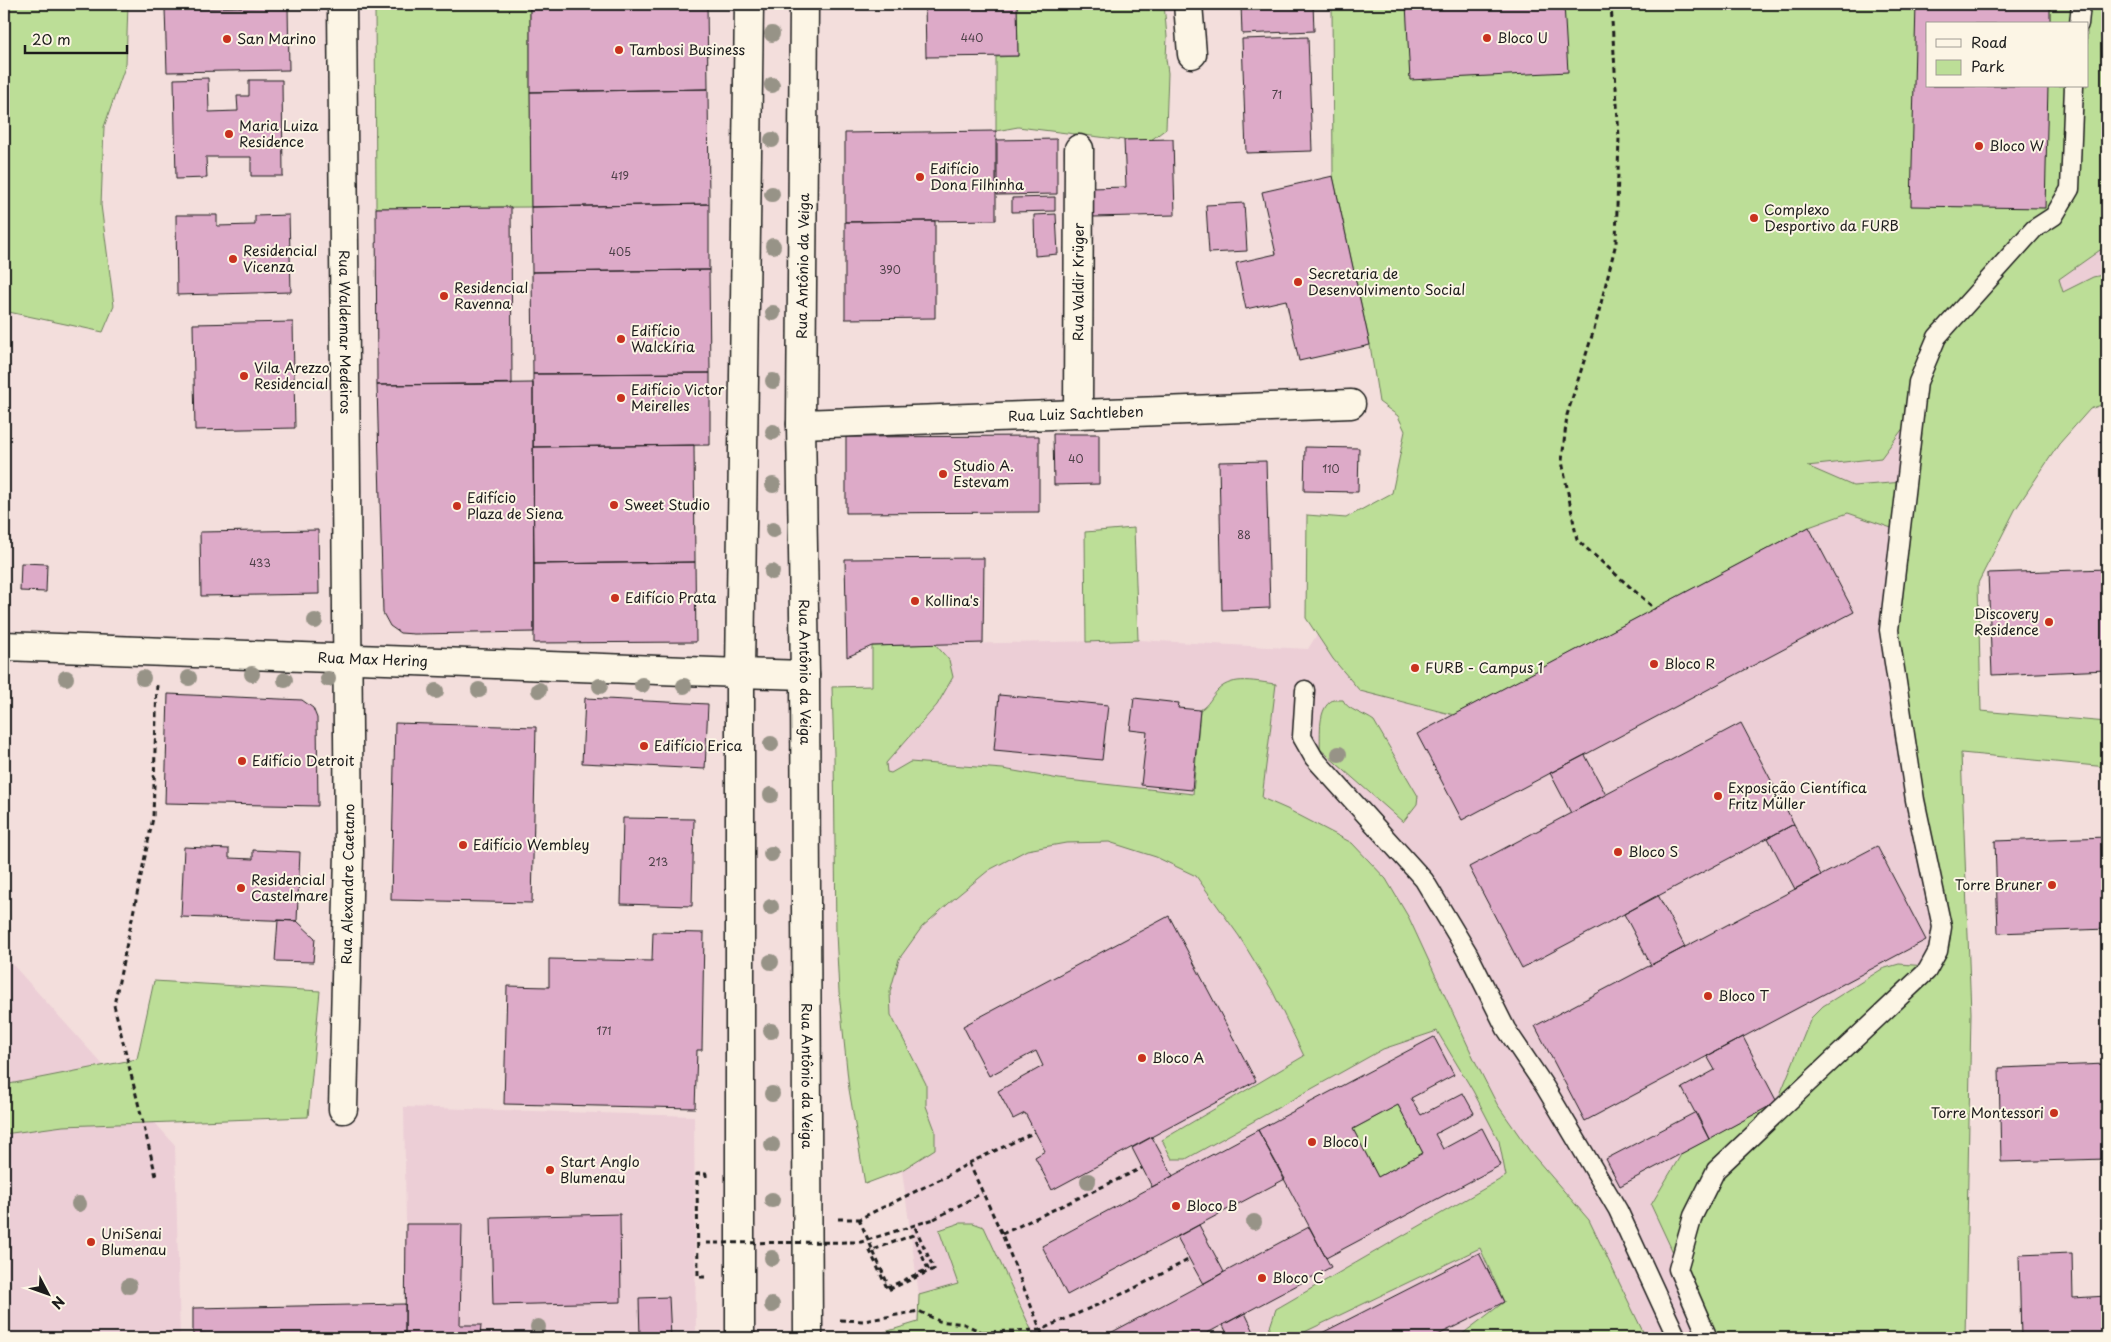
<svg xmlns="http://www.w3.org/2000/svg" width="2111" height="1342" font-family="'Playpen Sans',sans-serif">
<style>
.built{fill:#ecced6;fill-rule:evenodd}
.green{fill:#bcde97;stroke:#6c7d5a;fill-rule:evenodd}
.building{fill:#ddaac8;stroke:#1c1c1c;fill-rule:evenodd}
.lines{fill:none;stroke-linecap:round;stroke-linejoin:round}
.lane-casing{stroke:#1c1c1c;stroke-width:21}
.street-casing{stroke:#1c1c1c;stroke-width:31}
.secondary-casing{stroke:#1c1c1c;stroke-width:31}
.primary-casing{stroke:#1c1c1c;stroke-width:31}
.path{stroke:#1c1c1c;stroke-width:3;stroke-dasharray:5 4;stroke-linecap:butt}
.lane{stroke:#fcf5e5;stroke-width:18}
.street{stroke:#fcf5e5;stroke-width:28}
.secondary{stroke:#fcf5e5;stroke-width:28}
.primary{stroke:#fcf5e5;stroke-width:28}
.path-bridge{stroke:#1c1c1c;stroke-width:3;stroke-dasharray:5 4;stroke-linecap:butt}
.tree{fill:#979387}
.poi-dot{fill:#c8321e;stroke:#fcf5e5;stroke-width:2}
.labels{text-anchor:middle;stroke-width:4;stroke-linejoin:round;paint-order:stroke}
.number-label{font-size:11px;fill:#4c4047}
.poi-label{font-size:14px;fill:#1c1c1c;stroke:#fcf5e5;text-anchor:start}
.street-label{font-size:14px;fill:#1c1c1c;stroke:#fcf5e5}
</style>
<rect width="100%" height="100%" fill="#f3dedc"/>
<filter id="ink" filterUnits="userSpaceOnUse"><feTurbulence type="fractalNoise" baseFrequency=".02" numOctaves="2"/><feDisplacementMap in="SourceGraphic" scale="10" xChannelSelector="R" yChannelSelector="G"/><feConvolveMatrix kernelMatrix="1 2 1 2 8 2 1 2 1" color-interpolation-filters="sRGB"/></filter>
<g filter="url(#ink)">
<path class="built" d="M 1392,4 L 2107,4 L 2107,330 L 1946,399 L 1971,1013 L 1965,1338 L 865,1338 L 918,1322 L 919,1295 L 902,1171 L 865,1184 L 849,1089 L 839,992 L 836,933 L 834,755 L 832,687 L 872,686 L 872,646 L 1138,640 L 1308,649 L 1422,466 ZM 1927,24 L 2087,24 L 2087,86 L 1927,86 Z
M 4,955 L 175,1145 L 180,1338 L 4,1338 Z
M 404,1107 L 694,1116 L 696,1338 L 405,1338 L 406,1224 Z"/>
<path class="green" d="M 4,4 L 128,4 L 126,64 L 104,127 L 101,205 L 114,306 L 103,332 L 4,311 Z
M 375,4 L 530,4 L 531,207 L 376,208 Z
M 1017,4 L 1164,4 L 1167,37 L 1166,59 L 1168,73 L 1166,129 L 1151,140 L 1124,140 L 1018,127 L 996,131 L 996,57 L 1018,56 Z
M 1332,4 L 2107,4 L 2107,188 L 2103,248 L 2059,279 L 2063,292 L 2093,277 L 2107,274 L 2107,403 L 2090,409 L 2059,444 L 2015,510 L 1978,583 L 1981,711 L 2107,722 L 2107,767 L 1961,753 L 1971,1013 L 1965,1338 L 1713,1338 L 1651,1205 L 1682,1153 L 1777,1102 L 1811,1018 L 1823,1006 L 1882,969 L 1899,964 L 1927,966 L 1946,953 L 1950,938 L 1933,858 L 1914,733 L 1894,633 L 1906,533 L 1848,513 L 1809,527 L 1454,715 L 1360,691 L 1333,659 L 1306,618 L 1307,515 L 1346,518 L 1392,493 L 1405,431 L 1398,416 L 1379,402 L 1370,345 L 1333,176 ZM 1927,24 L 2087,24 L 2087,86 L 1927,86 ZM 1922,407 L 1916,481 L 1853,486 L 1807,466 L 1881,458 L 1904,427 Z
M 1134,528 L 1138,640 L 1086,642 L 1085,532 Z
M 935,644 L 949,660 L 953,677 L 937,705 L 886,763 L 887,772 L 891,773 L 910,762 L 1003,769 L 1059,779 L 1193,794 L 1200,710 C 1209,705 1211,697 1218,690 C 1233,675 1257,682 1276,684 L 1262,798 L 1287,809 L 1352,843 L 1386,879 L 1409,918 L 1475,1061 L 1497,1104 L 1532,1154 L 1589,1220 L 1646,1338 L 1457,1338 L 1504,1302 L 1480,1248 L 1292,1338 L 1269,1330 L 1276,1309 L 1506,1176 L 1499,1141 L 1473,1091 L 1437,1031 L 1383,1049 L 1186,1159 L 1172,1159 L 1162,1140 L 1304,1056 L 1272,990 L 1239,936 L 1196,876 L 1156,857 L 1109,842 L 1066,843 L 1027,850 L 989,870 L 956,897 L 922,927 L 899,959 L 890,992 L 891,1015 L 926,1084 L 926,1106 L 935,1130 L 935,1149 L 902,1170 L 865,1184 L 849,1089 L 839,992 L 836,933 L 834,755 L 832,687 L 872,686 L 872,646 Z
M 1333,700 L 1343,700 C 1347,710 1365,714 1374,721 L 1418,796 L 1417,804 L 1403,822 L 1320,749 C 1321,734 1317,708 1333,700 Z
M 154,981 L 320,991 L 308,1117 L 63,1126 L 4,1134 L 4,1085 L 137,1059 Z
M 1398,1105 L 1423,1153 L 1378,1177 L 1353,1129 Z
M 960,1223 L 973,1223 L 984,1227 L 1035,1338 L 865,1338 L 918,1322 L 919,1295 L 958,1284 L 939,1230 Z"/>
<path class="building" d="M 530,4 L 694,4 L 530,6 Z
M 707,4 L 708,89 L 530,92 L 530,6 Z
M 925,4 L 1017,4 L 1018,56 L 926,57 Z
M 1241,4 L 1313,4 L 1314,31 L 1242,34 Z
M 1406,4 L 1564,4 L 1568,72 L 1410,80 Z
M 1916,4 L 2050,4 L 2050,24 L 1927,24 L 1927,86 L 2048,86 L 2045,208 L 1911,206 Z
M 288,6 L 289,70 L 167,72 L 165,9 Z
M 1308,37 L 1312,151 L 1246,153 L 1242,39 Z
M 208,78 L 209,112 L 238,111 L 237,96 L 249,96 L 249,80 L 282,80 L 283,176 L 251,176 L 251,157 L 206,157 L 207,178 L 176,179 L 174,79 Z
M 708,89 L 709,204 L 531,207 L 530,92 Z
M 996,131 L 996,220 L 845,222 L 845,133 Z
M 1057,139 L 1057,194 L 997,195 L 997,140 Z
M 1173,139 L 1175,215 L 1093,217 L 1092,188 L 1126,187 L 1124,140 Z
M 1333,176 L 1370,345 L 1299,361 L 1286,300 L 1246,309 L 1236,263 L 1276,254 L 1262,192 Z
M 1055,197 L 1055,211 L 1012,212 L 1012,198 Z
M 1244,203 L 1247,251 L 1209,253 L 1206,205 Z
M 709,204 L 709,270 L 532,272 L 531,207 Z
M 511,207 L 512,384 L 377,385 L 376,208 Z
M 1056,214 L 1058,254 L 1035,256 L 1034,215 Z
M 176,215 L 217,215 L 217,226 L 255,225 L 255,216 L 289,215 L 291,292 L 177,295 Z
M 935,221 L 935,318 L 845,319 L 845,222 Z
M 709,270 L 710,373 L 533,374 L 532,272 Z
M 293,322 L 295,428 L 195,430 L 193,324 Z
M 710,373 L 710,445 L 533,447 L 533,374 Z
M 533,383 L 534,632 L 414,634 L 400,633 L 390,626 L 383,613 L 377,385 Z
M 1053,434 L 1099,434 L 1099,484 L 1054,485 Z
M 1039,436 L 1039,512 L 846,513 L 846,437 Z
M 694,445 L 695,562 L 534,564 L 533,447 Z
M 1305,447 L 1359,448 L 1358,492 L 1304,491 Z
M 1266,461 L 1270,608 L 1222,610 L 1219,462 Z
M 1809,527 L 1854,612 L 1462,820 L 1417,734 Z
M 318,530 L 319,594 L 201,596 L 200,532 Z
M 984,558 L 983,643 L 872,646 L 847,657 L 845,559 Z
M 695,562 L 696,642 L 534,643 L 534,564 Z
M 21,563 L 47,564 L 46,592 L 20,591 Z
M 2107,569 L 2107,670 L 1992,675 L 1988,573 Z
M 168,694 L 302,700 L 313,708 L 317,718 L 318,806 L 165,803 Z
M 999,695 L 1108,705 L 1102,760 L 994,750 Z
M 585,698 L 708,704 L 705,769 L 582,763 Z
M 1134,698 L 1179,703 L 1178,708 L 1200,710 L 1192,790 L 1141,785 L 1147,732 L 1130,730 Z
M 395,723 L 536,727 L 532,903 L 391,900 Z
M 1741,723 L 1794,824 L 1522,968 L 1469,867 Z
M 1585,755 L 1606,795 L 1571,813 L 1550,773 Z
M 623,818 L 694,819 L 692,906 L 621,904 Z
M 1794,824 L 1821,875 L 1795,889 L 1768,838 Z
M 2107,837 L 2107,929 L 1998,933 L 1995,841 Z
M 1877,846 L 1926,940 L 1585,1121 L 1535,1026 Z
M 184,847 L 229,849 L 229,858 L 253,859 L 253,850 L 300,852 L 297,921 L 181,917 Z
M 1658,895 L 1685,947 L 1651,965 L 1624,914 Z
M 1169,916 L 1256,1081 L 1052,1190 L 1035,1157 L 1045,1151 L 1025,1113 L 1013,1119 L 998,1091 L 1043,1066 L 1036,1051 L 989,1076 L 963,1026 Z
M 278,920 L 297,921 L 315,938 L 313,962 L 275,961 Z
M 653,932 L 704,933 L 702,1050 L 697,1050 L 695,1108 L 504,1104 L 507,986 L 549,987 L 549,959 L 652,961 Z
M 1434,1037 L 1454,1075 L 1411,1098 L 1421,1115 L 1463,1093 L 1474,1113 L 1435,1134 L 1443,1149 L 1482,1128 L 1501,1165 L 1326,1258 L 1258,1130 ZM 1398,1105 L 1423,1153 L 1378,1177 L 1353,1129 Z
M 1743,1037 L 1777,1102 L 1709,1139 L 1682,1088 L 1715,1070 L 1707,1056 Z
M 2107,1064 L 2107,1159 L 2001,1162 L 1999,1068 Z
M 1696,1112 L 1709,1139 L 1620,1186 L 1606,1159 Z
M 1258,1130 L 1285,1179 L 1067,1295 L 1042,1246 Z
M 1152,1137 L 1173,1176 L 1152,1187 L 1132,1148 Z
M 620,1214 L 621,1302 L 493,1305 L 491,1217 Z
M 406,1224 L 462,1224 L 460,1325 L 481,1325 L 480,1338 L 405,1338 Z
M 1199,1225 L 1224,1272 L 1203,1284 L 1177,1237 Z
M 1309,1227 L 1331,1267 L 1198,1338 L 1101,1338 Z
M 1479,1253 L 1504,1302 L 1432,1338 L 1312,1338 Z
M 2072,1253 L 2073,1298 L 2107,1296 L 2107,1338 L 2021,1338 L 2019,1255 Z
M 669,1297 L 671,1338 L 640,1338 L 639,1298 Z
M 405,1304 L 405,1338 L 193,1338 L 193,1308 Z
M 1245,1313 L 1257,1338 L 1229,1338 L 1223,1325 Z"/>
<g class="lines">
<defs>
<path id="lane" d="M 2079,24 L 2081,4
M 1305,690 L 1302,737 L 1314,758 L 1424,880 L 1469,955 L 1506,1029 L 1545,1087 L 1618,1210 L 1677,1338
M 1708,1338 L 1678,1269 L 1693,1216 L 1716,1170 L 1927,971 L 1938,951 L 1942,927 L 1915,800 L 1889,630 L 1918,382 L 1937,337 L 2034,229 L 2054,216 L 2070,189 L 2074,86"/>
<g id="street">
<path id="s1" d="M 342,4 L 349,852 L 343,1109"/>
<path d="M 1188,4 L 1192,54"/>
<path id="s2" d="M 1078,414 L 1079,149"/>
<path id="s3" d="M 801,424 L 1351,404"/>
</g>
<g id="secondary">
<path id="s4" d="M 4,646 L 740,673"/>
</g>
<g id="primary">
<path id="s5" d="M 804,4 L 801,424 L 805,675 L 808,1338"/>
<path d="M 740,673 L 805,675"/>
<path d="M 740,1338 L 740,673 L 749,4"/>
</g>
</defs>
<use href="#lane" class="lane-casing"/>
<use href="#street" class="street-casing"/>
<use href="#secondary" class="secondary-casing"/>
<use href="#primary" class="primary-casing"/>
<path class="path" d="M 1611,4 L 1619,137 L 1616,243 L 1596,323 L 1567,415 L 1562,461 L 1577,540 L 1655,609
M 969,1163 L 1002,1234 L 1044,1338
M 156,1176 L 114,1005 L 153,818 L 157,683
M 706,1177 L 706,1174 L 697,1174 L 698,1277 L 708,1277
M 838,1219 L 859,1219 L 947,1176 L 969,1163 L 1035,1132
M 859,1219 L 889,1287 L 928,1269 L 913,1235
M 934,1219 L 982,1193
M 1002,1234 L 1142,1168
M 840,1320 L 864,1321 L 919,1311 L 939,1321 L 964,1324 L 982,1332 L 986,1338
M 982,1332 L 1040,1330 L 1129,1291 L 1190,1259"/>
<use href="#lane" class="lane"/>
<use href="#street" class="street"/>
<use href="#secondary" class="secondary"/>
<use href="#primary" class="primary"/>
<path class="path-bridge" d="M 913,1235 L 870,1251 L 888,1290 L 934,1269 L 914,1225
M 706,1243 L 861,1242 L 934,1219"/>
</g>
<g class="tree">
<circle cx="772" cy="34" r="8"/>
<circle cx="772" cy="85" r="8"/>
<circle cx="772" cy="140" r="8"/>
<circle cx="772" cy="194" r="8"/>
<circle cx="773" cy="246" r="8"/>
<circle cx="773" cy="313" r="8"/>
<circle cx="773" cy="381" r="8"/>
<circle cx="773" cy="432" r="8"/>
<circle cx="773" cy="485" r="8"/>
<circle cx="773" cy="530" r="8"/>
<circle cx="772" cy="572" r="8"/>
<circle cx="315" cy="621" r="8"/>
<circle cx="252" cy="674" r="8"/>
<circle cx="66" cy="678" r="8"/>
<circle cx="143" cy="678" r="8"/>
<circle cx="189" cy="678" r="8"/>
<circle cx="328" cy="679" r="8"/>
<circle cx="285" cy="680" r="8"/>
<circle cx="642" cy="685" r="8"/>
<circle cx="600" cy="686" r="8"/>
<circle cx="684" cy="686" r="8"/>
<circle cx="479" cy="690" r="8"/>
<circle cx="539" cy="690" r="8"/>
<circle cx="436" cy="691" r="8"/>
<circle cx="771" cy="744" r="8"/>
<circle cx="1339" cy="754" r="8"/>
<circle cx="771" cy="795" r="8"/>
<circle cx="771" cy="854" r="8"/>
<circle cx="771" cy="907" r="8"/>
<circle cx="771" cy="962" r="8"/>
<circle cx="771" cy="1031" r="8"/>
<circle cx="772" cy="1094" r="8"/>
<circle cx="772" cy="1145" r="8"/>
<circle cx="1088" cy="1181" r="8"/>
<circle cx="772" cy="1200" r="8"/>
<circle cx="79" cy="1204" r="8"/>
<circle cx="1254" cy="1222" r="8"/>
<circle cx="772" cy="1258" r="8"/>
<circle cx="129" cy="1286" r="8"/>
<circle cx="772" cy="1305" r="8"/>
<circle cx="538" cy="1327" r="8"/>
</g>
</g>
<g class="poi-dot">
<circle cx="1487" cy="38" r="5"/>
<circle cx="227" cy="39" r="5"/>
<circle cx="619" cy="50" r="5"/>
<circle cx="229" cy="134" r="5"/>
<circle cx="1979" cy="146" r="5"/>
<circle cx="920" cy="177" r="5"/>
<circle cx="1754" cy="218" r="5"/>
<circle cx="233" cy="259" r="5"/>
<circle cx="1298" cy="282" r="5"/>
<circle cx="444" cy="296" r="5"/>
<circle cx="621" cy="339" r="5"/>
<circle cx="244" cy="376" r="5"/>
<circle cx="621" cy="398" r="5"/>
<circle cx="943" cy="474" r="5"/>
<circle cx="614" cy="505" r="5"/>
<circle cx="457" cy="506" r="5"/>
<circle cx="615" cy="598" r="5"/>
<circle cx="915" cy="601" r="5"/>
<circle cx="2049" cy="622" r="5"/>
<circle cx="1654" cy="664" r="5"/>
<circle cx="1415" cy="668" r="5"/>
<circle cx="644" cy="746" r="5"/>
<circle cx="242" cy="761" r="5"/>
<circle cx="1718" cy="796" r="5"/>
<circle cx="463" cy="845" r="5"/>
<circle cx="1618" cy="852" r="5"/>
<circle cx="2052" cy="885" r="5"/>
<circle cx="241" cy="888" r="5"/>
<circle cx="1708" cy="996" r="5"/>
<circle cx="1142" cy="1058" r="5"/>
<circle cx="2054" cy="1113" r="5"/>
<circle cx="1312" cy="1142" r="5"/>
<circle cx="550" cy="1170" r="5"/>
<circle cx="1176" cy="1206" r="5"/>
<circle cx="91" cy="1242" r="5"/>
<circle cx="1262" cy="1278" r="5"/>
</g>
<g class="labels">
<g class="number-label">
<text x="972" y="42">440</text>
<text x="1277" y="99">71</text>
<text x="620" y="180">419</text>
<text x="620" y="256">405</text>
<text x="890" y="274">390</text>
<text x="1076" y="463">40</text>
<text x="1331" y="473">110</text>
<text x="1244" y="539">88</text>
<text x="260" y="567">433</text>
<text x="658" y="866">213</text>
<text x="604" y="1035">171</text>
</g>
<g class="poi-label">
<text x="1497" y="43">Bloco U</text>
<text x="237" y="44">San Marino</text>
<text x="629" y="55">Tambosi Business</text>
<text x="239" y="131">Maria Luiza<tspan x="239" dy="16">Residence</tspan></text>
<text x="1989" y="151">Bloco W</text>
<text x="930" y="174">Edifício<tspan x="930" dy="16">Dona Filhinha</tspan></text>
<text x="1764" y="215">Complexo<tspan x="1764" dy="16">Desportivo da FURB</tspan></text>
<text x="243" y="256">Residencial<tspan x="243" dy="16">Vicenza</tspan></text>
<text x="1308" y="279">Secretaria de<tspan x="1308" dy="16">Desenvolvimento Social</tspan></text>
<text x="454" y="293">Residencial<tspan x="454" dy="16">Ravenna</tspan></text>
<text x="631" y="336">Edifício<tspan x="631" dy="16">Walckíria</tspan></text>
<text x="254" y="373">Vila Arezzo<tspan x="254" dy="16">Residencial</tspan></text>
<text x="631" y="395">Edifício Victor<tspan x="631" dy="16">Meirelles</tspan></text>
<text x="953" y="471">Studio A.<tspan x="953" dy="16">Estevam</tspan></text>
<text x="467" y="503">Edifício<tspan x="467" dy="16">Plaza de Siena</tspan></text>
<text x="624" y="510">Sweet Studio</text>
<text x="625" y="603">Edifício Prata</text>
<text x="925" y="606">Kollina's</text>
<text x="2039" y="619" text-anchor="end">Discovery<tspan x="2039" dy="16">Residence</tspan></text>
<text x="1664" y="669">Bloco R</text>
<text x="1425" y="673">FURB - Campus 1</text>
<text x="654" y="751">Edifício Erica</text>
<text x="252" y="766">Edifício Detroit</text>
<text x="1728" y="793">Exposição Científica<tspan x="1728" dy="16">Fritz Müller</tspan></text>
<text x="473" y="850">Edifício Wembley</text>
<text x="1628" y="857">Bloco S</text>
<text x="251" y="885">Residencial<tspan x="251" dy="16">Castelmare</tspan></text>
<text x="2042" y="890" text-anchor="end">Torre Bruner</text>
<text x="1718" y="1001">Bloco T</text>
<text x="1152" y="1063">Bloco A</text>
<text x="2044" y="1118" text-anchor="end">Torre Montessori</text>
<text x="1322" y="1147">Bloco I</text>
<text x="560" y="1167">Start Anglo<tspan x="560" dy="16">Blumenau</tspan></text>
<text x="1186" y="1211">Bloco B</text>
<text x="101" y="1239">UniSenai<tspan x="101" dy="16">Blumenau</tspan></text>
<text x="1272" y="1283">Bloco C</text>
</g>
<g class="street-label">
<text transform="translate(803 266) rotate(-89)" y="5">Rua Antônio da Veiga</text>
<text dy="5" stroke="none"><textPath href="#s2" startOffset="132">Rua Valdir Krüger</textPath></text>
<text dy="5" stroke="none"><textPath href="#s1" startOffset="328">Rua Waldemar Medeiros</textPath></text>
<text dy="5" stroke="none"><textPath href="#s3" startOffset="275">Rua Luiz Sachtleben</textPath></text>
<text dy="5" stroke="none"><textPath href="#s4" startOffset="369">Rua Max Hering</textPath></text>
<text dy="5" stroke="none"><textPath href="#s5" startOffset="668">Rua Antônio da Veiga</textPath></text>
<text transform="translate(348 884) rotate(-89)" y="5">Rua Alexandre Caetano</text>
<text dy="5" stroke="none"><textPath href="#s5" startOffset="1072">Rua Antônio da Veiga</textPath></text>
</g>
</g>
<rect width="2111" height="1342" fill="none" stroke="#fcf5e5" stroke-width="20"/>
<rect x="10" y="10" width="2091" height="1322" fill="none" stroke="#1c1c1c" stroke-width="2" filter="url(#ink)"/>
<rect x="1926" y="22" width="162" height="65" fill="#fcf5e5" stroke="#a29e95"/>
<rect x="1936" y="39" width="25" height="8" fill="#fcf5e5" stroke="#a29e95"/>
<text x="1971" y="48" font-size="15" fill="#1c1c1c">Road</text>
<rect x="1936" y="60" width="25" height="15" fill="#bcde97" stroke="#a29e95"/>
<text x="1971" y="72" font-size="15" fill="#1c1c1c">Park</text>
<g transform="translate(48 1294) rotate(131)" stroke="#fcf5e5" stroke-width="4" paint-order="stroke">
<path d="M0-4L9 19L0 12L-9 19Z" fill="#1c1c1c"/>
<text y="-8" font-size="14" font-weight="bold" text-anchor="middle" fill="#1c1c1c">N</text>
</g>
<path d="M25 45v8h102v-8" fill="none" stroke="#1c1c1c" stroke-width="2.5"/>
<text x="32" y="45" font-size="15" fill="#1c1c1c" stroke="#fcf5e5" stroke-width="4" paint-order="stroke">20 m</text>
</svg>
